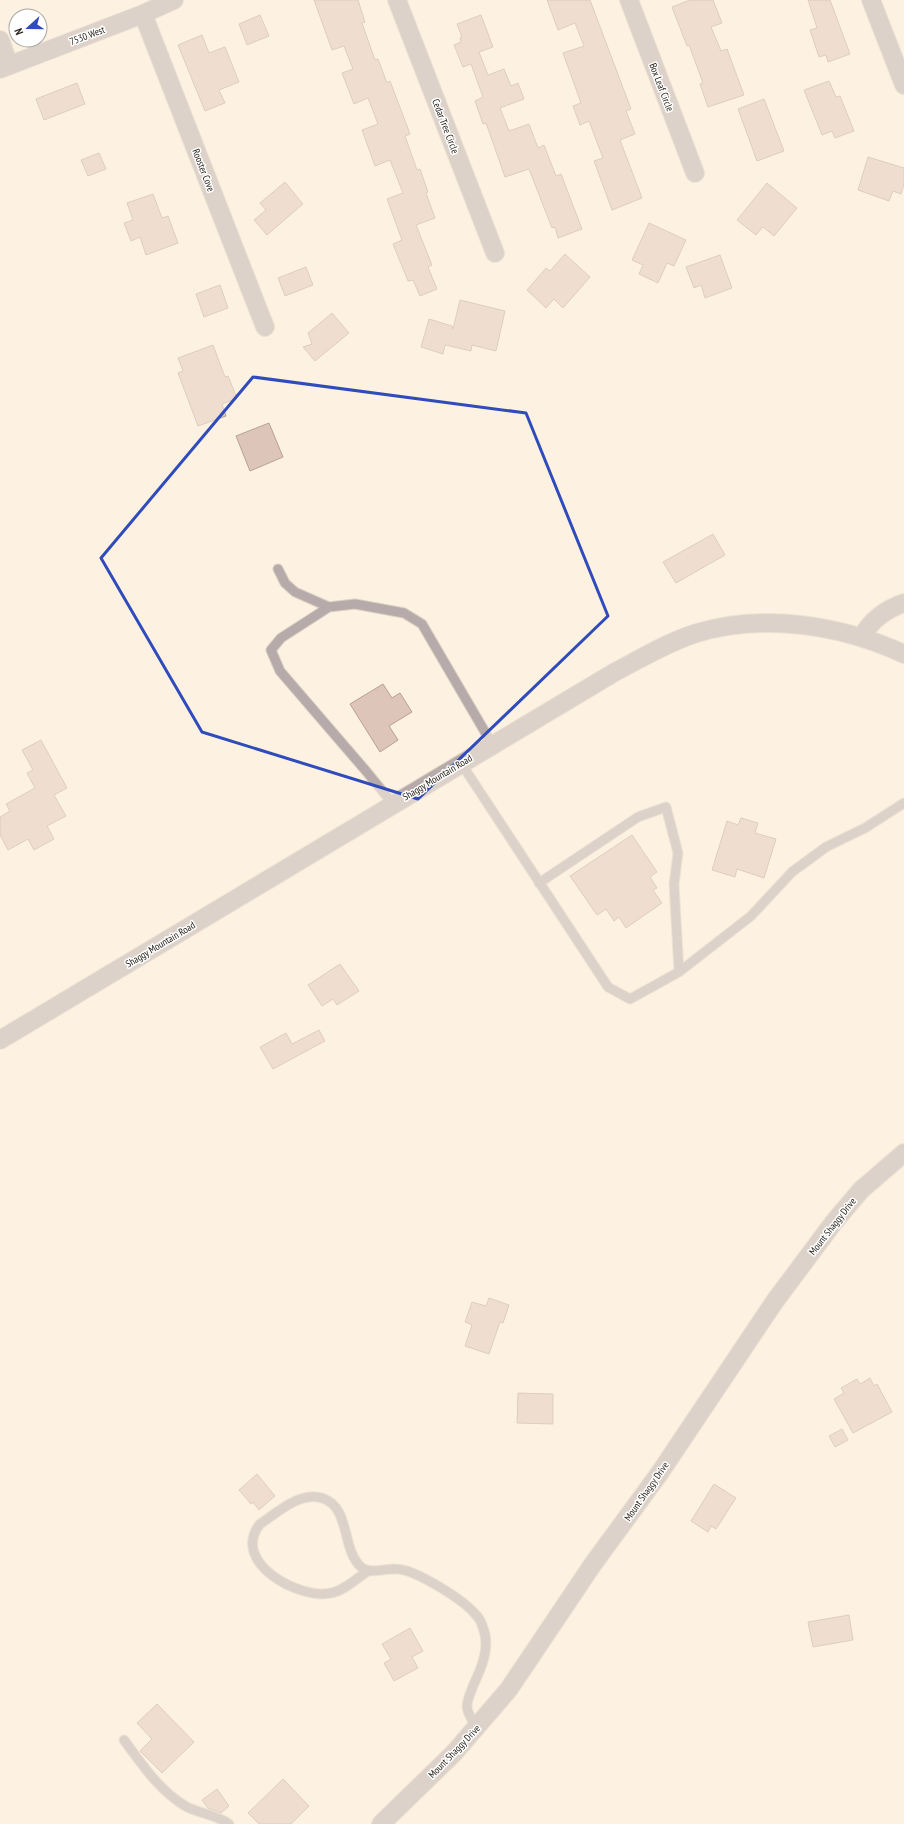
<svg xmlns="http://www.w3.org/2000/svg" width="904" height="1824" font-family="'PT Sans Narrow',sans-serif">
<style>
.building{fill:#dec5ba;stroke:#b8a094}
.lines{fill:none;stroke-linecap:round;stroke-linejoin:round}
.service-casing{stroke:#dad0c0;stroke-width:11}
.minor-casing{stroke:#dad0c0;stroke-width:20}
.service{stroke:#b7aaaa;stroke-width:9}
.minor{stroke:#b7aaaa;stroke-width:18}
.marked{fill:none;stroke:#2f4bbc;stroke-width:3;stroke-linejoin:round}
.labels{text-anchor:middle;stroke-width:3;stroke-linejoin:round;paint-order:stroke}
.street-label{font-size:10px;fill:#221d15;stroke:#fff}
</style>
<rect width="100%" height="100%" fill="#fdf2e1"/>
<path class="building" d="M 314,0 L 358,0 L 365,22 L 362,23 L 375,60 L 378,59 L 387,83 L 390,81 L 410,134 L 405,136 L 417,170 L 420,169 L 428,192 L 426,193 L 435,218 L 416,225 L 432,265 L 428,267 L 437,289 L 420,296 L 413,280 L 408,281 L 393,244 L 402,240 L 387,199 L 403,193 L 390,160 L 375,166 L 362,130 L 378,124 L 368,98 L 354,104 L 342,73 L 353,69 L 344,46 L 332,50 Z
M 547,0 L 590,0 L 631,109 L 626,111 L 635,134 L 620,140 L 642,198 L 612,210 L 594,161 L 603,158 L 589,121 L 580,125 L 573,106 L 581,103 L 563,53 L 584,46 L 575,23 L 558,30 Z
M 690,0 L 713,0 L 722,23 L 711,27 L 721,51 L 727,49 L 744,95 L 708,107 L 700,84 L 703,83 L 689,45 L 687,46 L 672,7 Z
M 808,0 L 830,0 L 850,54 L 828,62 L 826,55 L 819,57 L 810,30 L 817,28 Z
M 260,15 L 269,36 L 247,45 L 239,24 Z
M 481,15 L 493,47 L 479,52 L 488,75 L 504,69 L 511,86 L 518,83 L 524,99 L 500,108 L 509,131 L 529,124 L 538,148 L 544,145 L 556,176 L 561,174 L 582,229 L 558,238 L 555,227 L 552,228 L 529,169 L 505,177 L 486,123 L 483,124 L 475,101 L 483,97 L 471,64 L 463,67 L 454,45 L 461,42 L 460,38 L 462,37 L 457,24 Z
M 202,35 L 209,53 L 225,47 L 239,82 L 219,90 L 225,103 L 205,111 L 178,45 Z
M 829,81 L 836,97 L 840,96 L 854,131 L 835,138 L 832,131 L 822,135 L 804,90 Z
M 77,83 L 85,104 L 44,120 L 36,99 Z
M 764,99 L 784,151 L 757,161 L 738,109 Z
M 99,153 L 106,169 L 88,176 L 81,160 Z
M 868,157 L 904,168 L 904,184 L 901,194 L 893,191 L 889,201 L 858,190 Z
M 285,182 L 303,204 L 267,235 L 254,220 L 266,210 L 260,203 Z
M 767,183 L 797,208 L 774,236 L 763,227 L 756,235 L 737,220 Z
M 153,194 L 162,218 L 168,216 L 178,243 L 146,255 L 140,237 L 131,241 L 124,223 L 133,220 L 127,203 Z
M 649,223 L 686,240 L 674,266 L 667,263 L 658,283 L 639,274 L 643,265 L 632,260 Z
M 565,254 L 590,277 L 563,308 L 554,299 L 546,308 L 527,290 L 546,268 L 550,271 Z
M 720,255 L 732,288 L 705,298 L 701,285 L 694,288 L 686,267 Z
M 306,267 L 313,285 L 285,296 L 278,278 Z
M 220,285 L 228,308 L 204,317 L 196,294 Z
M 460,300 L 505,311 L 496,351 L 472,345 L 471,351 L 445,345 L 443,354 L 421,347 L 429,319 L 452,326 L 453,329 Z
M 332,313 L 349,333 L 315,361 L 303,347 L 312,344 L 308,333 Z
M 213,345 L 225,377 L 228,376 L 237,398 L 222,404 L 226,416 L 198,426 L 178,373 L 183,371 L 178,358 Z
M 269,423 L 283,457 L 250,471 L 236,436 Z
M 713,534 L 725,555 L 676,583 L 663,562 Z
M 383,684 L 392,698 L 400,693 L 412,712 L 389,726 L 398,740 L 380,752 L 350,704 Z
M 41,740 L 67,788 L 54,795 L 66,816 L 47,826 L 54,839 L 34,850 L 28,839 L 8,850 L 0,835 L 0,817 L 10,811 L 6,804 L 35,788 L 27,773 L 33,770 L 22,750 Z
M 741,818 L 758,823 L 755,833 L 776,839 L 764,878 L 737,869 L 735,877 L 712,870 L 727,821 L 738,825 Z
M 632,835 L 657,872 L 650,877 L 657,888 L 653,890 L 662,903 L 626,928 L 619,917 L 614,921 L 606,909 L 597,915 L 570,876 Z
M 340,964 L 359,991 L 337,1005 L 333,999 L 322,1006 L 308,985 Z
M 319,1030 L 325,1041 L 273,1069 L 260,1047 L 286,1033 L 292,1044 Z
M 489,1298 L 509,1305 L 503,1323 L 500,1322 L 489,1354 L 465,1346 L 472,1325 L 465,1322 L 472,1302 L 486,1306 Z
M 870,1378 L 874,1386 L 877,1384 L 892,1412 L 853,1433 L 834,1399 L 844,1393 L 841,1388 L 857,1379 L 860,1384 Z
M 518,1393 L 553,1394 L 553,1424 L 517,1423 Z
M 842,1429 L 848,1440 L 835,1447 L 829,1436 Z
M 257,1474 L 275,1496 L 259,1510 L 253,1502 L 251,1504 L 239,1490 Z
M 714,1484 L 736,1498 L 716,1529 L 711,1526 L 708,1532 L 691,1521 Z
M 849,1615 L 853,1640 L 813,1647 L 808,1622 Z
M 410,1628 L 423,1651 L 412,1657 L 418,1668 L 394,1681 L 384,1663 L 391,1659 L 382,1644 Z
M 157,1704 L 194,1742 L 162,1773 L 140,1751 L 152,1739 L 137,1723 Z
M 283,1779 L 309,1806 L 291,1824 L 259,1824 L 248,1813 Z
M 217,1789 L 229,1806 L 221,1813 L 208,1808 L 202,1800 Z"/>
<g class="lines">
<defs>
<path id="service" d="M 278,569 L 285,583 L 295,592 L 329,607 L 355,604 L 404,613 L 422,624 L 492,744
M 329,607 L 281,638 L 271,650 L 280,671 L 366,771 L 393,804
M 461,763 L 608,987 L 630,999 L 679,972 L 751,916 L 792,872 L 826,847 L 865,828 L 904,803
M 539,883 L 638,817 L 666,807 L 678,853 L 674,884 L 679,972
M 368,1571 C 357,1578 344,1591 331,1593 C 299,1600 230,1562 260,1524 C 277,1513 300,1491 322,1498 C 351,1507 341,1549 361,1567 C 369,1575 385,1568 396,1569 C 415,1569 464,1600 476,1615 C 479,1618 482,1624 483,1628 C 491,1647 481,1669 473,1686 C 471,1692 467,1700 467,1706 C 467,1714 473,1721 477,1728
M 124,1740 C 141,1763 160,1792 187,1807 C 199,1813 219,1816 229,1824"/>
<path id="minor" d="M 397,0 L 495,253
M 629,0 L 695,173
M 871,0 L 904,85
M 143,14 L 265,327
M 0,40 L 9,65
M 0,69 L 143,14 L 174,0
M 862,637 C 870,621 886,609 904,603
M 0,1040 L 615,672 C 640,659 670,641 697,633 C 765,613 841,625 904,654
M 381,1824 L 454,1753 L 509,1689 L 593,1564 L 659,1474 L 775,1301 L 834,1222 L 861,1190 L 904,1153"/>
</defs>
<use href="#service" class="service-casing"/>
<use href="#minor" class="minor-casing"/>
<use href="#service" class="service"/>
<use href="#minor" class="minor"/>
</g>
<path d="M0 0H904V1824H0ZM 253,377 L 526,413 L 608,616 L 418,799 L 202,732 L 101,558 Z" fill="#fdf2e1" fill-opacity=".55" fill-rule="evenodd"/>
<path class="marked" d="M 253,377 L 526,413 L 608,616 L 418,799 L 202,732 L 101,558 Z"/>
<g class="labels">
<g class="street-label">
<text transform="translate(87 35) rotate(-21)" y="4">7530 West</text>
<text transform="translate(662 87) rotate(69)" y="4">Box Leaf Circle</text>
<text transform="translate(446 126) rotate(69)" y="4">Cedar Tree Circle</text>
<text transform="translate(204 170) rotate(69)" y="4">Rooster Cove</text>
<text transform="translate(437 777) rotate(-31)" y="4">Shaggy Mountain Road</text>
<text transform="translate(160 944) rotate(-31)" y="4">Shaggy Mountain Road</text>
<text transform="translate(832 1226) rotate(-52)" y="4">Mount Shaggy Drive</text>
<text transform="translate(646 1491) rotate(-55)" y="4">Mount Shaggy Drive</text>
<text transform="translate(454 1751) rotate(-46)" y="4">Mount Shaggy Drive</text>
</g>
</g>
<g transform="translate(28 28) rotate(249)"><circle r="19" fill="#ffffff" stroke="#a7a5a1"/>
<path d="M0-3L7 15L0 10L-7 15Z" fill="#2f4bbc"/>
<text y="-6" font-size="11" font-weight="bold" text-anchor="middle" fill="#221d15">N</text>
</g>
</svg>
